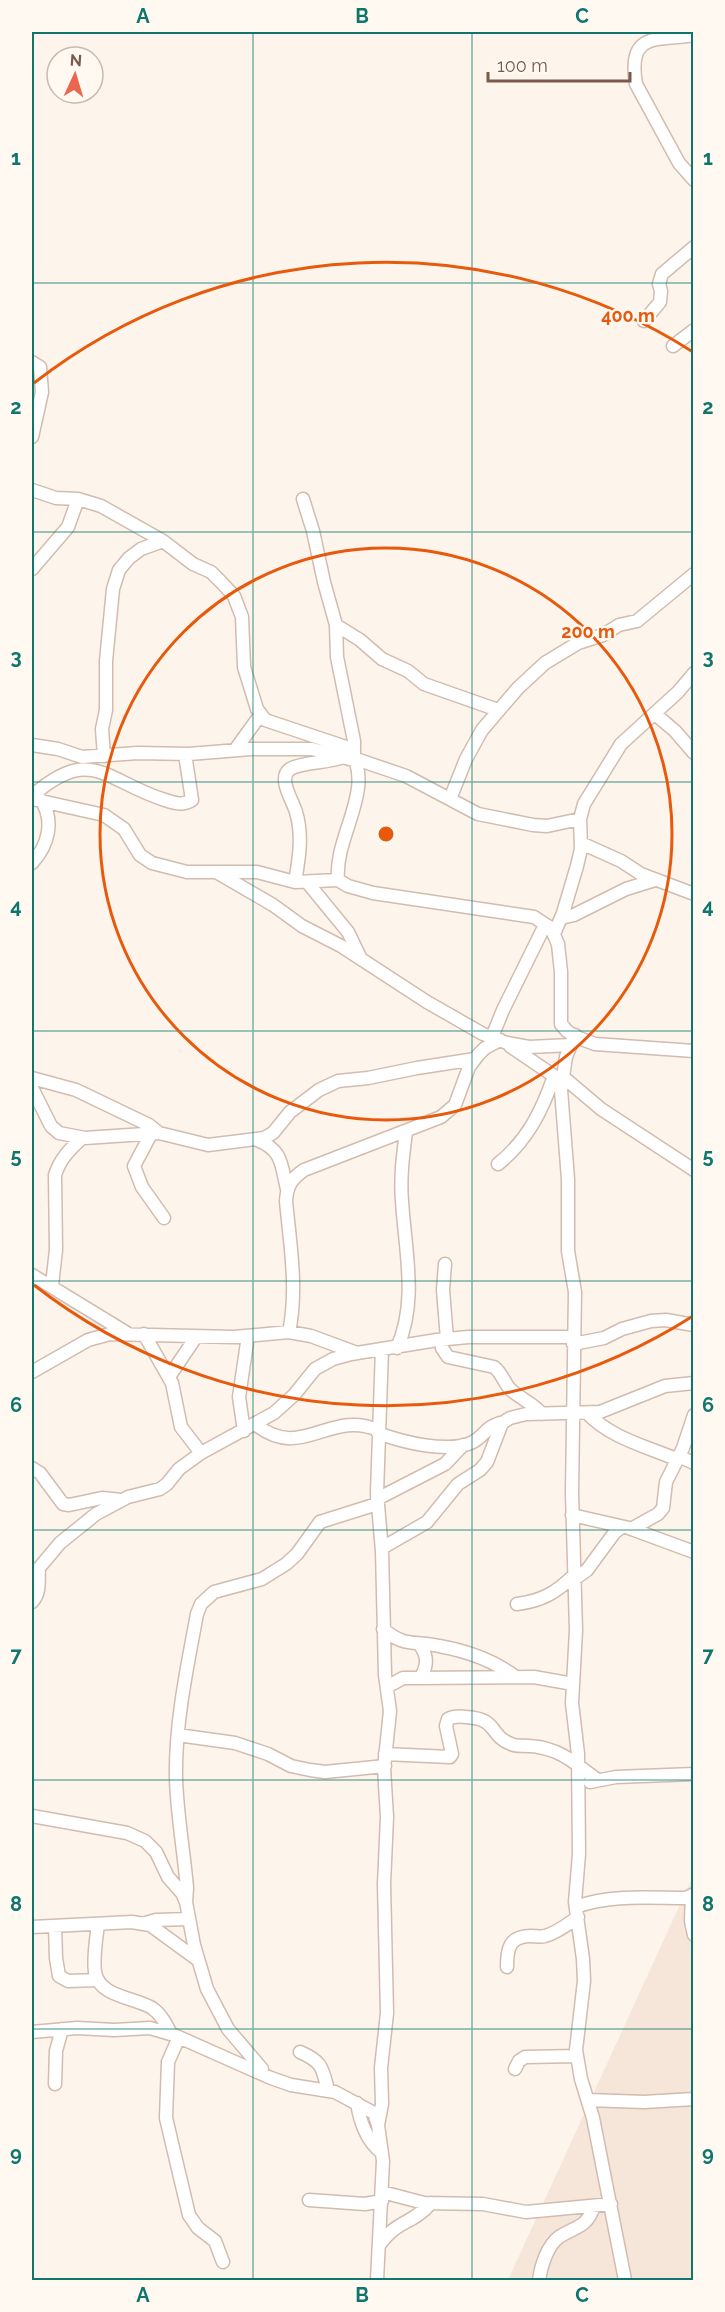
<svg xmlns="http://www.w3.org/2000/svg" width="725" height="2312" font-family="Raleway,sans-serif">
<style>
.residential{fill:#f5e6d9}
.lines{fill:none;stroke-linecap:round;stroke-linejoin:round}
.minor-casing{stroke:#d1bcaf;stroke-width:15}
.minor{stroke:#fff;stroke-width:12}
.grid{fill:none;stroke:#0f766e;stroke-width:1.5;stroke-opacity:0.55}
.ring{fill:none;stroke:#e8590c;stroke-width:3}
.centre{fill:#e8590c;stroke:#fff9f2;stroke-width:3}
.ring-label{font-size:18px;text-anchor:middle;font-weight:bold;fill:#e8590c;stroke:#fff9f2;stroke-width:4.5;stroke-linejoin:round;paint-order:stroke}
.neatline{fill:none;stroke:#0f766e;stroke-width:2}
.grid-label{font-size:20px;text-anchor:middle;font-weight:bold;fill:#0f766e}
</style>
<rect width="100%" height="100%" fill="#fdf5eb"/>
<path class="residential" d="M 693,1876 L 693,2280 L 508,2280 Z"/>
<g class="lines">
<defs>
<path id="minor" d="M 694,35 C 657,41 627,31 636,84 L 679,163 L 694,180
M 644,321 L 660,302 L 661,291 L 659,284 L 662,274 L 694,247
M 673,346 L 694,330
M 32,362 L 40,367 L 42,392 L 32,437
M 32,490 L 56,498 L 78,499 L 101,506 L 163,541 L 193,564 L 211,572 L 221,582 L 234,596 L 242,617 L 244,667 L 257,709 L 265,720 L 349,748 C 377,789 334,835 338,880 L 348,886 L 373,893 L 534,917 L 551,928 L 558,944 L 561,972 L 561,1024 L 567,1031 L 576,1037 L 595,1044 L 694,1051
M 303,499 L 313,531 L 324,582 L 336,625 L 337,657 L 354,741 L 354,756
M 32,569 L 68,527 L 78,499
M 336,625 L 360,640 L 382,659 L 408,671 L 424,684 L 498,710
M 655,714 L 675,731 L 694,753
M 32,745 L 58,749 L 82,757 L 138,753 L 189,754 L 251,749 L 312,749 L 357,761
M 235,750 L 261,714
M 104,756 L 102,729 L 106,710 L 106,661 L 113,589 L 119,570 L 129,558 L 141,549 L 163,541
M 356,759 L 406,776 L 478,814 L 533,825 L 547,826 L 580,819
M 32,796 C 91,744 105,781 165,800 C 174,803 183,806 192,800 L 185,754
M 32,799 L 104,815 L 124,829 L 140,855 L 152,863 L 187,872 L 257,872 L 295,882 L 338,880
M 450,799 L 466,759 L 482,730 L 518,688 L 545,663 L 578,643 L 603,635 L 619,625 L 637,621 L 694,574
M 581,843 L 621,861 L 641,874 L 694,894
M 32,863 C 48,846 55,821 41,800
M 218,873 L 273,905 L 302,926 L 341,946 L 427,1002 L 483,1034 L 507,1043 L 529,1047 L 571,1045
M 295,882 C 299,859 303,835 296,812 C 293,801 277,778 290,769 C 302,762 326,763 340,758
M 307,882 L 348,932 L 361,959
M 561,918 L 574,915 L 626,889 L 655,880
M 554,934 L 563,913 L 577,866 L 581,849 L 580,819 L 584,804 L 621,744 L 678,692 L 694,673
M 575,1035 L 566,1057 L 561,1090 L 568,1179 L 568,1251 L 575,1292 L 572,1493 L 576,1630 L 572,1703 L 578,1754 L 579,1854 L 575,1902 L 583,1959 L 584,1981 L 576,2050 L 581,2079 L 593,2118 L 625,2280
M 492,1037 L 503,1010 L 545,925
M 510,1046 L 560,1080
M 562,1076 L 601,1109 L 694,1170
M 32,1078 L 76,1090 L 149,1125 L 159,1133
M 32,1088 L 51,1126 L 59,1133 L 85,1138 L 159,1133 L 208,1145 L 264,1138 L 273,1133 L 290,1112 L 319,1090 L 338,1081 L 368,1078 L 417,1068 L 475,1059
M 151,1134 L 134,1166 L 142,1187 L 164,1218
M 257,1140 C 283,1150 281,1165 287,1189
M 498,1164 C 527,1141 542,1111 554,1076
M 445,1264 L 443,1290 L 447,1339
M 32,1275 L 127,1333
M 52,1285 L 56,1250 L 55,1175 C 60,1159 70,1149 82,1138
M 289,1332 C 298,1289 290,1244 286,1201 C 287,1186 291,1179 304,1170 L 441,1117 L 455,1105 L 469,1067 L 478,1055 L 485,1048 L 500,1040
M 144,1334 L 172,1383 L 181,1427 L 201,1453
M 441,1340 L 442,1348 L 448,1357 L 494,1367 C 502,1373 504,1383 511,1390 C 521,1399 533,1403 542,1414
M 573,1344 L 604,1338 L 622,1329 L 651,1321 L 666,1320 L 694,1325
M 397,1348 C 418,1301 405,1251 402,1201 C 400,1178 403,1155 406,1132
M 32,1372 L 88,1340 L 110,1334 L 234,1337 L 289,1332 L 311,1336 L 357,1353
M 169,1377 L 196,1337
M 587,1413 C 611,1438 645,1446 676,1459
M 255,1424 C 302,1462 329,1409 378,1430
M 244,1431 L 239,1397 L 248,1336
M 378,1433 C 402,1442 449,1454 473,1442 C 486,1435 485,1426 504,1422
M 678,1456 L 694,1463
M 32,1468 L 40,1473 L 63,1504 L 69,1505 L 102,1498 L 122,1500
M 377,1499 L 445,1464 L 463,1445
M 572,1515 L 629,1528 L 694,1552
M 631,1529 L 658,1514 L 663,1508 L 666,1482 L 683,1448 L 694,1415
M 382,1548 L 427,1522 L 458,1484 L 480,1470 L 487,1462 L 502,1423 L 510,1418 L 526,1414 L 600,1412 L 665,1386 L 694,1383
M 573,1580 L 587,1570 L 615,1532 L 622,1527
M 32,1602 C 41,1593 38,1580 39,1568 L 60,1543 L 96,1514 L 128,1497 L 160,1489 L 167,1484 L 179,1469 L 201,1453 L 274,1413 L 294,1395 L 315,1369 L 333,1359 L 351,1354 L 437,1340 L 468,1337 L 574,1337
M 517,1604 C 541,1601 556,1593 573,1576
M 383,1629 C 406,1648 413,1640 439,1646 C 467,1651 493,1660 516,1677
M 419,1644 C 428,1655 428,1665 421,1677
M 387,1687 L 403,1678 L 415,1678 L 534,1677 L 573,1684
M 178,1735 L 235,1743 L 268,1754 L 291,1766 L 310,1770 L 325,1772 L 385,1766
M 385,1754 L 450,1757 L 452,1754 L 446,1726 L 448,1719 C 454,1716 459,1716 466,1717 C 499,1719 488,1735 511,1744 C 517,1747 523,1745 529,1746 C 538,1746 548,1749 556,1752 C 573,1759 583,1770 598,1780
M 590,1782 L 616,1777 L 694,1774
M 32,1816 L 127,1833 L 145,1841 L 156,1852 L 168,1877 L 182,1893 L 186,1902 L 194,1945 L 207,1989 L 228,2029 L 262,2069
M 692,1895 L 691,1921 L 694,1935
M 186,1902 L 187,1888 C 184,1852 177,1815 176,1778 C 175,1723 187,1668 197,1614 L 201,1604 L 214,1592 L 262,1579 L 286,1564 L 297,1554 L 320,1522 L 377,1504
M 576,1907 C 609,1894 651,1898 686,1898 L 694,1894
M 142,1924 L 156,1920 L 189,1919
M 98,1925 C 96,1940 93,1957 95,1972 C 99,1997 134,1997 152,2008 C 161,2014 166,2024 171,2034
M 55,1926 L 56,1958 L 59,1976 L 68,1981 L 98,1980
M 32,1927 L 132,1922 L 150,1925 L 198,1960
M 507,1967 C 507,1949 509,1936 531,1936 C 536,1936 540,1937 545,1936 C 557,1933 568,1924 578,1917
M 32,2032 L 77,2028 L 114,2030 L 150,2028 L 174,2035 L 271,2078 L 291,2085 L 335,2092 L 374,2113 L 378,2125 L 383,2161 L 377,2280
M 179,2037 L 168,2062 L 166,2118 L 189,2215 L 198,2228 L 215,2241 L 223,2262
M 300,2052 C 323,2062 322,2068 328,2090
M 515,2069 L 519,2061 L 525,2057 L 577,2056
M 55,2084 L 56,2051 L 62,2029
M 588,2100 L 644,2102 L 694,2099
M 357,2103 C 360,2122 366,2140 381,2152
M 378,2125 L 382,2104 L 381,2068 L 387,2013 L 384,1884 L 387,1817 L 384,1768 L 390,1711 L 385,1675 L 382,1551 L 377,1493 L 382,1349
M 382,2192 L 424,2203 L 483,2204 L 526,2212 L 611,2204
M 309,2200 L 365,2204 L 382,2201
M 380,2244 C 397,2220 413,2224 431,2203
M 539,2280 C 541,2266 547,2246 559,2237 C 576,2226 587,2228 594,2206"/>
</defs>
<use href="#minor" class="minor-casing"/>
<use href="#minor" class="minor"/>
</g>
<path class="grid" d="M 253,32 L 253,2280M 472,32 L 472,2280M 32,283 L 694,283M 32,532 L 694,532M 32,782 L 694,782M 32,1031 L 694,1031M 32,1281 L 694,1281M 32,1530 L 694,1530M 32,1780 L 694,1780M 32,2029 L 694,2029"/>
<g class="ring">
<circle cx="386" cy="834" r="286"/>
<path d="M693 1316A572 572 0 0 1 34 1285M34 383A572 572 0 0 1 693 352"/>
</g>
<circle cx="386" cy="834" r="9" class="centre"/>
<g class="ring-label">
<text x="628" y="322">400 m</text>
<text x="588" y="638">200 m</text>
</g>
<rect width="725" height="2312" fill="none" stroke="#fff9f2" stroke-width="66"/>
<g transform="translate(75 75) rotate(4)"><circle r="28" fill="#fff9f2" stroke="#cab9b0" stroke-width="1.5"/>
<path d="M0-4.5L10 22L0 15L-10 22Z" fill="#e9674e"/>
<text y="-9" font-size="16" font-weight="bold" text-anchor="middle" fill="#7a5a4c">N</text>
</g>
<path d="M488 72v9h142v-9" fill="none" stroke="#7a5a4c" stroke-width="3"/>
<text x="497" y="72" font-size="18" fill="#7a5a4c" stroke="#fff9f2" stroke-width="4.5" paint-order="stroke">100 m</text>
<rect x="33" y="33" width="659" height="2246" class="neatline"/>
<g class="grid-label">
<text x="143" y="23">A</text>
<text x="362" y="23">B</text>
<text x="582" y="23">C</text>
<text x="16" y="165">1</text>
<text x="708" y="165">1</text>
<text x="16" y="414">2</text>
<text x="708" y="414">2</text>
<text x="16" y="664">3</text>
<text x="708" y="664">3</text>
<text x="16" y="913">4</text>
<text x="708" y="913">4</text>
<text x="16" y="1163">5</text>
<text x="708" y="1163">5</text>
<text x="16" y="1412">6</text>
<text x="708" y="1412">6</text>
<text x="16" y="1662">7</text>
<text x="708" y="1662">7</text>
<text x="16" y="1911">8</text>
<text x="708" y="1911">8</text>
<text x="16" y="2161">9</text>
<text x="708" y="2161">9</text>
<text x="143" y="2302">A</text>
<text x="362" y="2302">B</text>
<text x="582" y="2302">C</text>
</g>
</svg>
